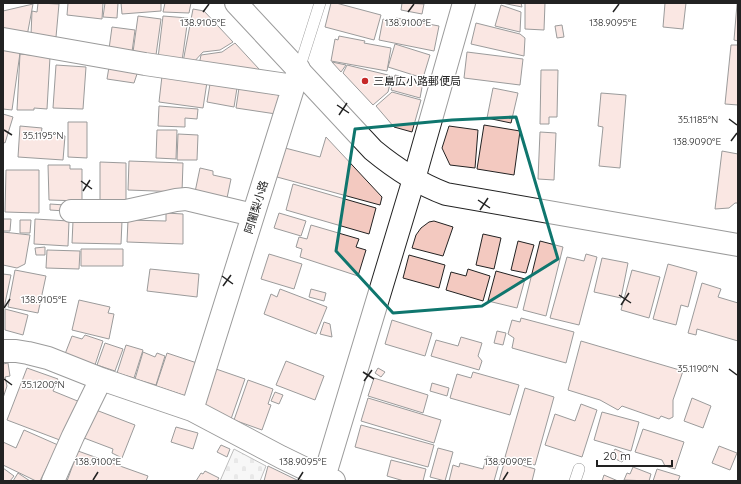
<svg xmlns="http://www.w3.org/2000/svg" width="741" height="484" font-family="Quicksand,'Noto Sans JP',sans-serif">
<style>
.cemetery{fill:url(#cemetery-stones);stroke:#6f6f6f}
.building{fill:#f3c9c0;stroke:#222}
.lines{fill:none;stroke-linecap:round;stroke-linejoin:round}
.service-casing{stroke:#222;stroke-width:12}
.minor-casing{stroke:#222;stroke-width:24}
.tertiary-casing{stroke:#222;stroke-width:24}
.service{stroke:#fff;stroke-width:11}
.minor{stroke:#fff;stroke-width:22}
.tertiary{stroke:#fff;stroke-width:22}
.marked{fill:none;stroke:#0f766e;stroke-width:3;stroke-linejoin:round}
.ticks{fill:none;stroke:#222;stroke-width:1.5}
.poi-dot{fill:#c62828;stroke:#fff;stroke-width:1.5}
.labels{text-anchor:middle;stroke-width:3;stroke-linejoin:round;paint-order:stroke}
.poi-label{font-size:11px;fill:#222;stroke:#fff;text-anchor:start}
.street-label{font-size:11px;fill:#222;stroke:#fff}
.ticks-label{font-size:10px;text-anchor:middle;fill:#222;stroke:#fff;stroke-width:3;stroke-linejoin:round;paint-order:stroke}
</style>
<defs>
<pattern id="cemetery-stones" width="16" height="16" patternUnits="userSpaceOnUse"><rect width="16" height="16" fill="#eee"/><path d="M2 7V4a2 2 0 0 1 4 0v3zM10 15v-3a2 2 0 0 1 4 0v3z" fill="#ccc"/></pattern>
</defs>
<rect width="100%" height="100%" fill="#fff"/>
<path class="cemetery" d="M 234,449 L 266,466 L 260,481 L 220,481 Z"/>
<path class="building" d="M 38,3 L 59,4 L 56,37 L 31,35 L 32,11 L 37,12 Z
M 68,3 L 103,3 L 102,19 L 67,15 Z
M 105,3 L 118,3 L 117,18 L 103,17 Z
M 121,3 L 161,3 L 161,11 L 122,14 Z
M 165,3 L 191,3 L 189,13 L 163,12 Z
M 331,3 L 336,3 L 381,15 L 374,40 L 325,27 Z
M 402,3 L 424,4 L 422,14 L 401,10 Z
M 502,3 L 521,3 L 522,7 Z
M 525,3 L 545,3 L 544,30 L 525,29 Z
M 665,3 L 686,3 L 683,29 L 663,27 Z
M 33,4 L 27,36 L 3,31 L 3,11 Z
M 737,4 L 738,4 L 738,41 L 734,40 Z
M 501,5 L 521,12 L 520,32 L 495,26 Z
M 193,9 L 204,11 L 233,42 L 220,50 L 203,52 L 192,64 L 183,62 Z
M 138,16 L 161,19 L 156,55 L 133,52 Z
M 163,16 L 188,18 L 182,61 L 158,58 Z
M 396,18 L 439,26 L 434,51 L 379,40 L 383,19 L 388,21 L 389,24 L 395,25 Z
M 476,23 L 520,34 L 525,38 L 524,56 L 471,44 Z
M 562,25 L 564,37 L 557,38 L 555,26 Z
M 112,27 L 135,30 L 132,52 L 109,49 Z
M 339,36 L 365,41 L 364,43 L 391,48 L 387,71 L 331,61 L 335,39 L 338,40 Z
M 235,43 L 259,69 L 258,75 L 199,65 L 201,55 L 222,52 Z
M 395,44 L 430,55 L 423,78 L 388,67 Z
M 731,45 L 738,45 L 738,105 L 725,104 Z
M 3,50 L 20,53 L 12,110 L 3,109 Z
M 467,52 L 523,59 L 520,85 L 464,78 Z
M 20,54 L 50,57 L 47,109 L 34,108 L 34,110 L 17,110 Z
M 332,62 L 346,65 L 341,72 Z
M 56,65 L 86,67 L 83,109 L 53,108 Z
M 347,65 L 392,76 L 388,92 L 373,105 L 343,73 Z
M 109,67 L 138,71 L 134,83 L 107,79 Z
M 541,70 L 558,70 L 557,117 L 549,117 L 549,124 L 540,124 Z
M 395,75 L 423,82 L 420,98 L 391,90 Z
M 162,76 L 207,82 L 203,108 L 159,102 Z
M 210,84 L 237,88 L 234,107 L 207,102 Z
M 239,88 L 279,95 L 276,114 L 236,108 Z
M 493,88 L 518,93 L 511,123 L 487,118 Z
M 392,92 L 421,100 L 412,132 L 394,127 L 376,106 Z
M 601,93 L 626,95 L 620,168 L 599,166 L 603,127 L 598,126 Z
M 159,106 L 198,109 L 197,119 L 185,118 L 185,127 L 158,126 Z
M 3,114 L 13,117 L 5,143 L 3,142 Z
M 68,122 L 87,122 L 87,158 L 68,157 Z
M 484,125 L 520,131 L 514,175 L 477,169 Z
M 20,126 L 42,128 L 41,134 L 65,136 L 63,160 L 18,157 Z
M 449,126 L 478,130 L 475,168 L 450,165 L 442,148 Z
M 157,130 L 177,130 L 176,159 L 156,158 Z
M 540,132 L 556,133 L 554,180 L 538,179 Z
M 178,134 L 198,135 L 197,160 L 177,160 Z
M 326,137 L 382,197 L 380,205 L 277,177 L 285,148 L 320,157 Z
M 722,151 L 738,154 L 738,203 L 735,203 L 729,208 L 715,209 Z
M 129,161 L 183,163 L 182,192 L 128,190 Z
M 100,162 L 126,163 L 126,202 L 100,202 Z
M 48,165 L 70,165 L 70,169 L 82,169 L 82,201 L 49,200 Z
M 200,168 L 213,171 L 213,175 L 231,179 L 227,198 L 195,192 Z
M 6,170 L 39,170 L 39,213 L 5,212 Z
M 293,184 L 376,208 L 369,234 L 286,210 Z
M 50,204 L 65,205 L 65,211 L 50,210 Z
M 166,213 L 183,214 L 183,244 L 127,242 L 128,220 L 166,221 Z
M 279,213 L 306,221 L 301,236 L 274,228 Z
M 3,219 L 11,219 L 10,231 L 3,231 Z
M 35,219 L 69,221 L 68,246 L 34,244 Z
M 20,220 L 31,220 L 30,233 L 20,233 Z
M 73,221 L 122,221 L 121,244 L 72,243 Z
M 434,221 L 453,227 L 443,256 L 412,248 L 416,235 L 421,228 L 429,222 Z
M 311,225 L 359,239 L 356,247 L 366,250 L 358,276 L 300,257 L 302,249 L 296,247 L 299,237 L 307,239 Z
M 3,232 L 30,235 L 25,264 L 17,268 L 3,265 Z
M 483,234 L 501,238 L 494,269 L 476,265 Z
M 518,241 L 534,245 L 526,273 L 511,270 Z
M 540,241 L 563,247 L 546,316 L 523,310 Z
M 45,247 L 45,255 L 36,255 L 35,248 Z
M 81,249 L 123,249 L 123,266 L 81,266 Z
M 47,250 L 80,251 L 79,269 L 46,268 Z
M 269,254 L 302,264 L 294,289 L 261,279 Z
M 586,254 L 597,257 L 579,325 L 550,318 L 567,257 L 584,261 Z
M 409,255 L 445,265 L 439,288 L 403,278 Z
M 602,258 L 628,263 L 621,298 L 594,292 Z
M 668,264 L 697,272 L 688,307 L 681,305 L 676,325 L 653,319 Z
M 150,269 L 199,274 L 197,297 L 147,291 Z
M 468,269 L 490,276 L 483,301 L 446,290 L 451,272 L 466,276 Z
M 15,270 L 46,276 L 38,313 L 8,307 Z
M 632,270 L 660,277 L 649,318 L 621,310 Z
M 496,271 L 525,279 L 517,308 L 488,301 Z
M 3,274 L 11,275 L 4,308 L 3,308 Z
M 702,283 L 721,289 L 718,297 L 738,303 L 738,341 L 697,329 L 696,335 L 688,333 Z
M 280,289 L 327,307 L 316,334 L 264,314 L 271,294 L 277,297 Z
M 311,289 L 326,293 L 324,301 L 309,297 Z
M 79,300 L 110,307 L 108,313 L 114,314 L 109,339 L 72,330 Z
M 5,309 L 28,315 L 23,335 L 5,330 Z
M 521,318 L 574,332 L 566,363 L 512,348 L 514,338 L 508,334 L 512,320 L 520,322 Z
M 392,320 L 432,333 L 425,356 L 385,344 Z
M 324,322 L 330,324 L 332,337 L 320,334 Z
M 497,331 L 506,333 L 503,345 L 494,343 Z
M 85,335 L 103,341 L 95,365 L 65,354 L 72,336 L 82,339 Z
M 461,337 L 482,343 L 478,356 L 482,361 L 479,370 L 431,356 L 436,340 L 458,346 Z
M 581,341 L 683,371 L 673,400 L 673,417 L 669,419 L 661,416 L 659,419 L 622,406 L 618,410 L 600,400 L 568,390 Z
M 105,343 L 123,349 L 115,371 L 97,365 Z
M 126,345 L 143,350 L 134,378 L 117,373 Z
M 143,352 L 155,357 L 157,353 L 165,356 L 156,385 L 135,379 Z
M 167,353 L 197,363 L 186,396 L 156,386 Z
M 286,361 L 324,376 L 315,400 L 276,385 Z
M 8,363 L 10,376 L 5,377 L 7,386 L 3,398 L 3,364 Z
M 27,368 L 58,379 L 53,391 L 80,402 L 65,442 L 7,420 Z
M 378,368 L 385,372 L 381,377 L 375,373 Z
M 216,369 L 245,379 L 231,419 L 203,404 Z
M 473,372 L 519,385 L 510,415 L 450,398 L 457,374 L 471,378 Z
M 374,378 L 428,395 L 423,413 L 368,396 Z
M 248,380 L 273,389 L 268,404 L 271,405 L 262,430 L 234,420 Z
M 432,383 L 449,388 L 447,396 L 430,391 Z
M 525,388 L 554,397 L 535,465 L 505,457 Z
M 275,392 L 283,395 L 279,404 L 271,401 Z
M 368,398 L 441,420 L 434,443 L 361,421 Z
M 692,398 L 711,406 L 703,428 L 684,421 Z
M 581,404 L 597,410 L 582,457 L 545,445 L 555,414 L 575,421 Z
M 96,410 L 135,425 L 122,458 L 112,453 L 113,449 L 84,438 Z
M 602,412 L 639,422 L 631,451 L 594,440 Z
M 361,425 L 434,445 L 428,467 L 355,447 Z
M 176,427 L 198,433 L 193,449 L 171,442 Z
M 643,429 L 684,442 L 675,469 L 665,466 L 662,460 L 635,452 Z
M 24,430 L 58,445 L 40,481 L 36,481 L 3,465 L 3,442 L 16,448 Z
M 221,445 L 230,449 L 227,457 L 217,452 Z
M 719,446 L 737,453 L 730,470 L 712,463 Z
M 438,448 L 453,452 L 445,481 L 430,477 Z
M 615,449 L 626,454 L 622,462 L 611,457 Z
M 78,451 L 148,476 L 146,481 L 67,481 Z
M 487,456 L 500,460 L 494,481 L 449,481 L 453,465 L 459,467 L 460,463 L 483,469 Z
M 391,460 L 426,469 L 423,481 L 404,481 L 387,476 Z
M 505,460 L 535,469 L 532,481 L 499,481 Z
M 268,466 L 297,480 L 298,481 L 264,481 Z
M 633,467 L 651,474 L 649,481 L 624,480 L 627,473 L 630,474 Z
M 3,468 L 14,476 L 10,481 L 3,481 Z
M 657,469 L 680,476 L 678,481 L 653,481 Z
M 205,471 L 219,478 L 217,481 L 196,481 L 201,473 L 203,474 Z
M 18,473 L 30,481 L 13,481 Z
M 604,475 L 618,481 L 602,481 Z"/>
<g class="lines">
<defs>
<path id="service" d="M 299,69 L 320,3
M 575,481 L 579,469"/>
<path id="minor" d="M 3,39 L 145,64 L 294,86
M 71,211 L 126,211 L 176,200 L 186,199 L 253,215
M 3,351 L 16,351 L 28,353 L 48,358 L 101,379 L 192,410 L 281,457 L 324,478 L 334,481
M 192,410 L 299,69
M 53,481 L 73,436 L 101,379
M 323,481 L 414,179 L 464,3"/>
<path id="tertiary" d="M 236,3 L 373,150 C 396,169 419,184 446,194 L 738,245"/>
</defs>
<use href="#service" class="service-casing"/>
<use href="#minor" class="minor-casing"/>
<use href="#tertiary" class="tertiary-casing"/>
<use href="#service" class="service"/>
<use href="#minor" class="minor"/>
<use href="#tertiary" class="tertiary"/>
</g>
<path d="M0 0H741V484H0ZM 516,117 L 558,259 L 482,306 L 393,313 L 336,251 L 355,129 L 452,120 Z" fill="#fff" fill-opacity=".55" fill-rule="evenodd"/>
<path class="marked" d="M 516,117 L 558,259 L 482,306 L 393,313 L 336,251 L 355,129 L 452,120 Z"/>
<path class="ticks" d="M 203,12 L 209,4M 408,12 L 414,4M 613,12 L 619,4M 337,105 L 349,113M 339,115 L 347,103M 729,119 L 737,125M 4,130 L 12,135M 731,141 L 737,133M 81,181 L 92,189M 83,191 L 90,180M 478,200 L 490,208M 480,210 L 488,198M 222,276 L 233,284M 223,286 L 231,275M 619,295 L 631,303M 621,305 L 629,293M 4,308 L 10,299M 729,369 L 737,375M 363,372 L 374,379M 4,379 L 12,385M 364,381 L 372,370M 93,480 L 98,472M 298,480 L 303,472M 503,480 L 508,472"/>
<circle class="poi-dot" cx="365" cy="81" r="4"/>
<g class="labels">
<g class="poi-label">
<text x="373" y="85">三島広小路郵便局</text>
</g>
<g class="street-label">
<text transform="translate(256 207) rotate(-73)" y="4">阿闍梨小路</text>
</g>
</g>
<g class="ticks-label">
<text x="203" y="26">138.9105°E</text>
<text x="408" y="26">138.9100°E</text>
<text x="613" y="26">138.9095°E</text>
<text x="698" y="123">35.1185°N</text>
<text x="43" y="139">35.1195°N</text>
<text x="697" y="145">138.9090°E</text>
<text x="44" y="303">138.9105°E</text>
<text x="698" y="372">35.1190°N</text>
<text x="43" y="388">35.1200°N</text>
<text x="98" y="465">138.9100°E</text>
<text x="303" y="465">138.9095°E</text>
<text x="508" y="465">138.9090°E</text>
</g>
<rect width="741" height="484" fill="none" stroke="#222222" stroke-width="8"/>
<path d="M597 460v6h75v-6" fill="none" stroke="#222222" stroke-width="2"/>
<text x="603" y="460" font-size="12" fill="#222222" stroke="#ffffff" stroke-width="3" paint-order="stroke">20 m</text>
</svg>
